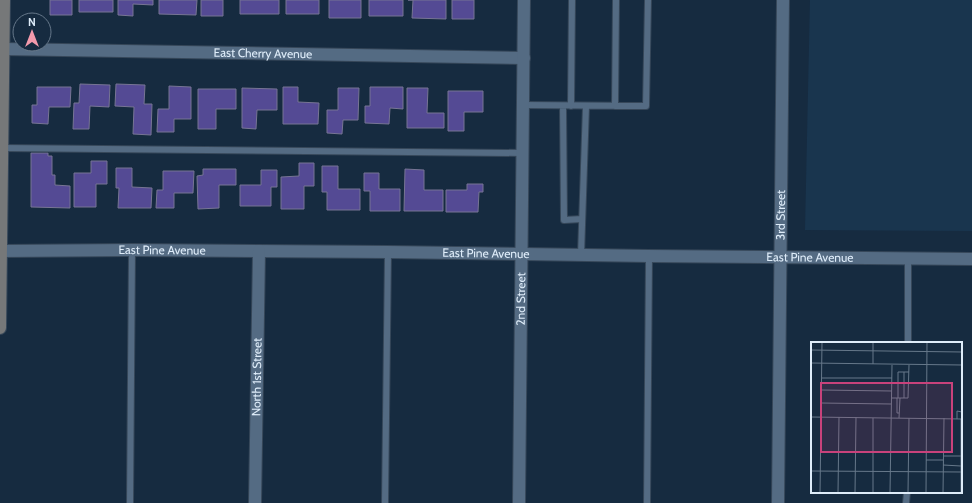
<svg xmlns="http://www.w3.org/2000/svg" width="972" height="503" font-family="Cabin,sans-serif">
<style>
.built{fill:#19354e}
.building{fill:#544a94;stroke:#777594}
.lines{fill:none;stroke-linecap:round;stroke-linejoin:round}
.lane-casing{stroke:#364759;stroke-width:8}
.street-casing{stroke:#364759;stroke-width:14}
.secondary-casing{stroke:#364759;stroke-width:14}
.lane{stroke:#546b83;stroke-width:6}
.street{stroke:#546b83;stroke-width:12}
.secondary{stroke:#767879;stroke-width:12}
.labels{text-anchor:middle;stroke-width:3;stroke-linejoin:round;paint-order:stroke}
.street-label{font-size:12px;fill:#deecf9;stroke:#162b40}
.inset-road{fill:none;stroke:#66788a;stroke-width:1}
.view{fill:#c8427b;fill-opacity:0.15;stroke:#c8427b;stroke-width:2}
.inset-edge{fill:none;stroke:#deecf9;stroke-width:2}
</style>
<rect width="100%" height="100%" fill="#162b40"/>
<path class="built" d="M 810,0 L 972,0 L 972,231 L 805,230 Z"/>
<path class="building" d="M 50,0 L 72,0 L 72,15 L 50,15 Z
M 79,0 L 113,0 L 113,12 L 79,12 Z
M 118,0 L 153,0 L 153,5 L 133,4 L 133,16 L 118,15 Z
M 159,0 L 197,0 L 196,15 L 159,14 Z
M 201,0 L 223,0 L 223,16 L 201,16 Z
M 240,0 L 279,0 L 279,14 L 240,14 Z
M 286,0 L 319,0 L 319,14 L 286,14 Z
M 329,0 L 361,0 L 361,18 L 329,18 Z
M 369,0 L 403,0 L 403,16 L 369,16 Z
M 408,0 L 446,0 L 446,19 L 412,18 L 413,0 Z
M 452,0 L 474,0 L 474,19 L 452,19 Z
M 80,84 L 110,85 L 109,107 L 90,106 L 89,129 L 73,129 L 74,103 L 79,103 Z
M 116,84 L 145,85 L 144,104 L 152,104 L 151,135 L 133,134 L 134,107 L 115,106 Z
M 169,86 L 191,87 L 191,119 L 174,119 L 174,132 L 157,132 L 158,109 L 169,109 Z
M 37,87 L 71,87 L 70,107 L 49,107 L 48,124 L 32,123 L 32,105 L 37,105 Z
M 283,87 L 298,87 L 298,102 L 319,103 L 318,124 L 283,124 Z
M 370,87 L 403,87 L 403,109 L 390,108 L 389,124 L 365,123 L 365,106 L 370,106 Z
M 242,88 L 277,89 L 277,110 L 257,110 L 256,129 L 242,128 Z
M 338,88 L 359,88 L 358,120 L 343,120 L 342,134 L 327,133 L 327,110 L 338,110 Z
M 407,88 L 428,88 L 427,113 L 444,113 L 444,128 L 407,128 Z
M 198,89 L 236,89 L 236,109 L 216,109 L 216,129 L 198,129 Z
M 448,91 L 483,91 L 483,112 L 464,112 L 464,131 L 448,131 Z
M 31,153 L 48,153 L 48,156 L 52,156 L 52,175 L 55,175 L 55,185 L 70,186 L 70,208 L 31,207 Z
M 91,161 L 107,161 L 107,184 L 96,184 L 96,207 L 74,207 L 74,173 L 91,173 Z
M 299,163 L 314,163 L 314,186 L 304,186 L 304,209 L 281,209 L 281,177 L 299,176 Z
M 322,166 L 338,166 L 338,189 L 360,189 L 360,210 L 327,210 L 327,192 L 322,192 Z
M 116,168 L 132,168 L 132,187 L 152,188 L 151,208 L 118,208 L 119,188 L 116,188 Z
M 203,169 L 236,169 L 236,185 L 219,185 L 219,208 L 198,209 L 197,176 L 203,175 Z
M 405,169 L 424,170 L 424,190 L 443,190 L 443,211 L 404,211 Z
M 261,170 L 277,170 L 277,187 L 271,187 L 271,206 L 240,206 L 240,185 L 261,185 Z
M 163,171 L 194,171 L 193,193 L 174,193 L 174,208 L 156,208 L 157,190 L 163,190 Z
M 364,173 L 379,173 L 379,189 L 400,189 L 400,211 L 370,211 L 370,191 L 364,191 Z
M 467,184 L 483,184 L 483,192 L 479,192 L 478,212 L 446,212 L 446,190 L 467,190 Z"/>
<g class="lines">
<defs>
<path id="lane" d="M 523,105 L 646,106 L 648,0
M 563,106 L 564,220 L 582,219
M 571,106 L 572,0
M 615,106 L 616,0
M 2,148 L 523,153
M 581,255 L 586,106
M 908,343 L 908,258
M 130,503 L 132,250
M 385,503 L 388,252
M 647,503 L 649,256
M 906,503 L 907,492"/>
<g id="street">
<path id="s1" d="M 3,49 L 524,58"/>
<path id="s2" d="M 0,251 L 132,250 L 388,252 L 649,256 L 972,259"/>
<path id="s3" d="M 255,503 L 259,251"/>
<path id="s4" d="M 519,503 L 524,0"/>
<path id="s5" d="M 778,503 L 783,0"/>
</g>
<path id="secondary" d="M 0,328 L 4,0"/>
</defs>
<use href="#lane" class="lane-casing"/>
<use href="#street" class="street-casing"/>
<use href="#secondary" class="secondary-casing"/>
<use href="#lane" class="lane"/>
<use href="#street" class="street"/>
<use href="#secondary" class="secondary"/>
</g>
<g class="labels">
<g class="street-label">
<text dy="4" stroke="none"><textPath href="#s1" startOffset="260">East Cherry Avenue</textPath></text>
<text dy="4" stroke="none"><textPath href="#s5" startOffset="288">3rd Street</textPath></text>
<text dy="4" stroke="none"><textPath href="#s2" startOffset="162">East Pine Avenue</textPath></text>
<text dy="4" stroke="none"><textPath href="#s2" startOffset="486">East Pine Avenue</textPath></text>
<text dy="4" stroke="none"><textPath href="#s2" startOffset="810">East Pine Avenue</textPath></text>
<text dy="4" stroke="none"><textPath href="#s4" startOffset="204">2nd Street</textPath></text>
<text dy="4" stroke="none"><textPath href="#s3" startOffset="126">North 1st Street</textPath></text>
</g>
</g>
<g transform="translate(811 342)">
<rect width="151" height="151" fill="#162b40"/>
<path class="inset-road" d="M 0,8 L 151,10M 0,21 L 151,23M 62,22 L 62,0M 10,36 L 81,36M 10,48 L 81,49M 81,56 L 97,56 L 98,23M 86,56 L 86,71 L 88,71M 87,56 L 87,30 L 98,30M 93,56 L 93,30M 10,61 L 80,62M 0,75 L 151,77M 88,76 L 89,56M 146,77 L 146,69 L 151,70M 132,114 L 150,114M 115,118 L 132,118M 132,123 L 150,124M 0,129 L 151,130M 9,151 L 11,0M 27,151 L 28,75M 44,151 L 45,75M 62,151 L 62,76M 79,151 L 81,23M 97,151 L 98,76M 115,151 L 116,0M 132,151 L 133,76M 150,151 L 150,77"/>
<path class="view" d="M 10,41 L 141,41 L 141,110 L 10,110 Z"/>
<rect width="151" height="151" class="inset-edge"/>
</g>
<g transform="translate(32 32)"><circle r="19" fill="#162b40" stroke="#66788a"/>
<path d="M0-3L7 15L0 10L-7 15Z" fill="#f39aac"/>
<text y="-6" font-size="11" font-weight="bold" text-anchor="middle" fill="#deecf9">N</text>
</g>
</svg>
